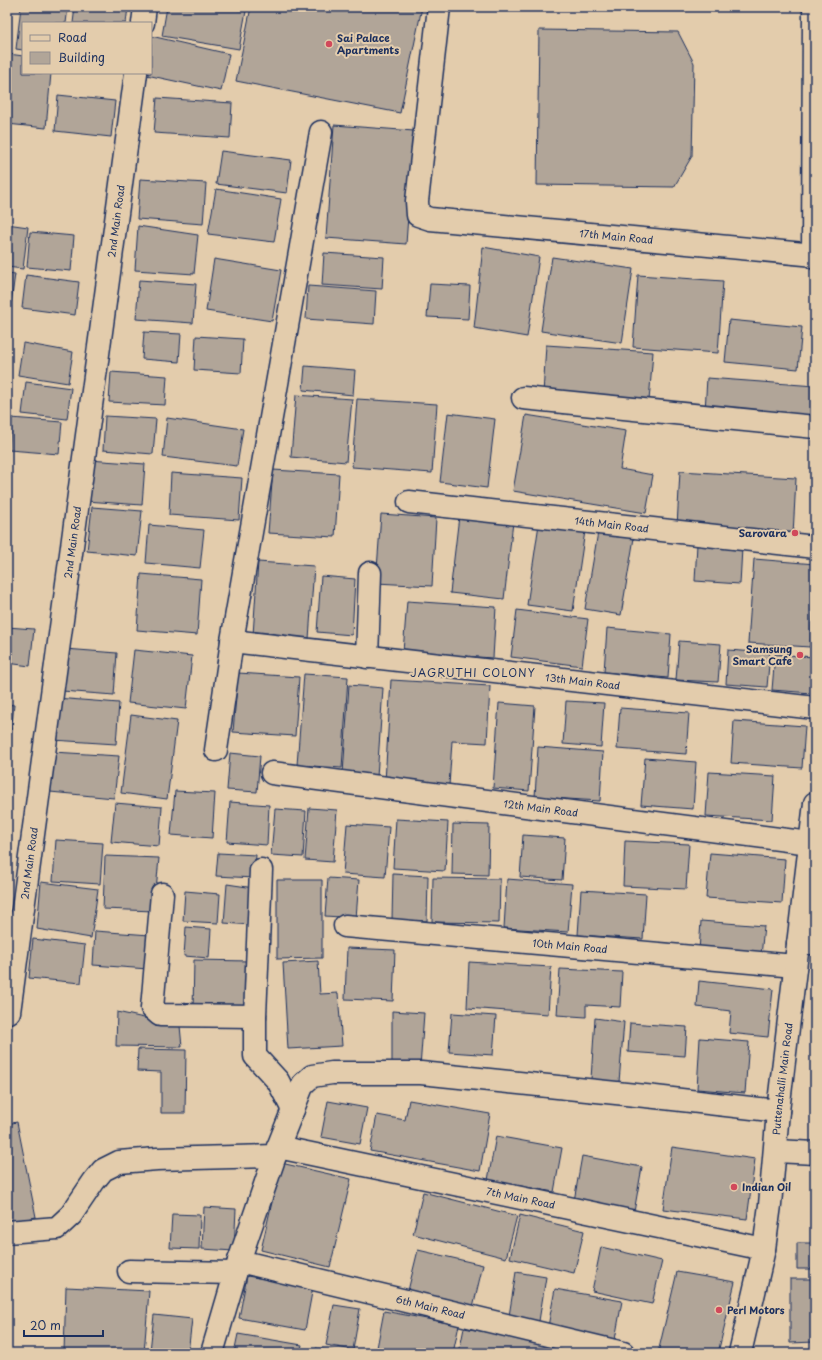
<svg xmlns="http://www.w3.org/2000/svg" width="822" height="1360" font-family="'Playpen Sans',sans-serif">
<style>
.building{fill:#b1a598;stroke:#1b2f5e}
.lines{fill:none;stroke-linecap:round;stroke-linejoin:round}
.street-casing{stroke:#1b2f5e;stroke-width:25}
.secondary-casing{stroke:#1b2f5e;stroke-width:25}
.street{stroke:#e3ccac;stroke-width:22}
.secondary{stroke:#e3ccac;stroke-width:22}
.poi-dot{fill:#d1495b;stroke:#e3ccac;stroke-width:1.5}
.labels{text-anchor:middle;stroke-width:4;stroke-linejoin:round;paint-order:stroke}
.poi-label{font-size:10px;font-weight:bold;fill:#1b2f5e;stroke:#e3ccac;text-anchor:start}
.street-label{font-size:10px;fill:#1b2f5e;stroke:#e3ccac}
.neighbourhood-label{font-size:11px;letter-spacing:1px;fill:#1b2f5e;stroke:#e3ccac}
</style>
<rect width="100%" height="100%" fill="#e3ccac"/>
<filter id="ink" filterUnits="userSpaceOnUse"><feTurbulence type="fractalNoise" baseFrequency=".025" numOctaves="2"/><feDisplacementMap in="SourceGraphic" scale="8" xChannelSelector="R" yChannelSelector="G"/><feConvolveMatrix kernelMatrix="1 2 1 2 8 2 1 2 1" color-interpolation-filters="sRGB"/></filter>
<g filter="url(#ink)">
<path class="building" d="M 21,7 L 68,7 L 66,23 L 23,23 L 23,50 L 16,49 Z
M 75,7 L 128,7 L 126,23 L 73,23 Z
M 167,7 L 221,7 L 246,11 L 239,49 L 162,36 Z
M 251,7 L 422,7 L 400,113 L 236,81 Z
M 539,30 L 678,32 L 694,63 L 692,156 L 674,187 L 537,185 Z
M 151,36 L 229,54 L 221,91 L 142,74 L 151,73 Z
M 9,54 L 23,56 L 23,73 L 51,73 L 46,128 L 7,124 L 7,69 Z
M 58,95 L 115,101 L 111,137 L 55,131 Z
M 157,98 L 232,103 L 230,138 L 154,133 Z
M 334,125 L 414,131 L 406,244 L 326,238 Z
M 221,151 L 291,160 L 287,193 L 216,184 Z
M 140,179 L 206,183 L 203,224 L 137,219 Z
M 216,189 L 281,199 L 274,242 L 208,234 Z
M 7,224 L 28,227 L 23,269 L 7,267 Z
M 138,226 L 198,235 L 194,274 L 135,270 Z
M 30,232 L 74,236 L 71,271 L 27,267 Z
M 483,247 L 539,257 L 527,337 L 474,328 Z
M 324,253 L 384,257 L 382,289 L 322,285 Z
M 552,257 L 633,269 L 622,343 L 541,331 Z
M 214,259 L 281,270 L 272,321 L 206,311 Z
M 7,273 L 15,274 L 7,333 Z
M 26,275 L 79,282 L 75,315 L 22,308 Z
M 638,275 L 723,281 L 718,353 L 633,347 Z
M 139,280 L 196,284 L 193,323 L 136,319 Z
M 430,284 L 470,286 L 468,319 L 427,317 Z
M 308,286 L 376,291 L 374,324 L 306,319 Z
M 729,320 L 802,327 L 798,369 L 725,362 Z
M 144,332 L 181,334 L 179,362 L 142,359 Z
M 196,336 L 243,339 L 241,373 L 194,370 Z
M 23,343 L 73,352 L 68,383 L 18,375 Z
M 546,345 L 653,352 L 649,401 L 543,394 Z
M 305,366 L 355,370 L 353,395 L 303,390 Z
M 111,372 L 167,376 L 165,405 L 109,402 Z
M 707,378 L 815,386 L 813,419 L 705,411 Z
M 26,382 L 71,388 L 67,419 L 22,414 Z
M 296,395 L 352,399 L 346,462 L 291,457 Z
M 357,399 L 437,404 L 432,473 L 352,467 Z
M 448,413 L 495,419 L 487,488 L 440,482 Z
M 526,415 L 626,431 L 620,469 L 653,475 L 646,513 L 513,491 Z
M 105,416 L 156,419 L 153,454 L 103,450 Z
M 11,418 L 62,422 L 59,454 L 9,450 Z
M 167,418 L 243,429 L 237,466 L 163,457 Z
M 89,460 L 145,464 L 142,505 L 86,501 Z
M 273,470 L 339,474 L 335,537 L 268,533 Z
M 680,471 L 796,478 L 793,535 L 677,527 Z
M 171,473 L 242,478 L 239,520 L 169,515 Z
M 92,507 L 142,511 L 137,556 L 87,551 Z
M 381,514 L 436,518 L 432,586 L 376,583 Z
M 459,516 L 513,522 L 504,599 L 450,593 Z
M 539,524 L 585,531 L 573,611 L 527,605 Z
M 149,525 L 204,530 L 200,568 L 146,563 Z
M 599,526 L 635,532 L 621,615 L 585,609 Z
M 697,544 L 742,548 L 740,584 L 695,581 Z
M 754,559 L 815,564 L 810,647 L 748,643 Z
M 258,562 L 314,566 L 309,639 L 253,635 Z
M 141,574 L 201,579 L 197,635 L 137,630 Z
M 321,576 L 355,579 L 352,635 L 317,632 Z
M 407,601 L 496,607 L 493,658 L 403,652 Z
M 517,610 L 588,619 L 582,666 L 511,657 Z
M 7,627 L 34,629 L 30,666 L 7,663 Z
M 607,628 L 671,634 L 668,678 L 604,672 Z
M 679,641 L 721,644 L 718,682 L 676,680 Z
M 65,649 L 117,653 L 114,695 L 62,691 Z
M 134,650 L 192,656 L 186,709 L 128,703 Z
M 728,650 L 770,653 L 767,687 L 726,684 Z
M 775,654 L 814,657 L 812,693 L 772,690 Z
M 238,673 L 299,677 L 295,736 L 233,732 Z
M 304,674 L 348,677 L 342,768 L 297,765 Z
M 391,680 L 490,686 L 487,743 L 452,741 L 449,786 L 385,782 Z
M 349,685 L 383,688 L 377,777 L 343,774 Z
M 56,698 L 119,703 L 116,744 L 53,740 Z
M 566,701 L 604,703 L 601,747 L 563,744 Z
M 499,703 L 535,706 L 529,791 L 493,788 Z
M 7,704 L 14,705 L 11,734 L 7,733 Z
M 620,708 L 689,713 L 686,754 L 617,749 Z
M 131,715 L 177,721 L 167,799 L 121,793 Z
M 734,721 L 805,726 L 802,768 L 731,763 Z
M 538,747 L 603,752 L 600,801 L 535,797 Z
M 53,752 L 119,756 L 114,798 L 50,792 Z
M 230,753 L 260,756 L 257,792 L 227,790 Z
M 645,758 L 696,762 L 693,809 L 641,805 Z
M 709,772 L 775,776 L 772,820 L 706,816 Z
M 175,791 L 215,793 L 212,838 L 171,835 Z
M 230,802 L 269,805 L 267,845 L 227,842 Z
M 115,803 L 162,807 L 159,846 L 111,842 Z
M 309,808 L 337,810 L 333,862 L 305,860 Z
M 275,809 L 306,811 L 303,857 L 271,855 Z
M 396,819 L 448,822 L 445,871 L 393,868 Z
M 347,824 L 389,827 L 385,877 L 343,874 Z
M 453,824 L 489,825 L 488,875 L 452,874 Z
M 523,835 L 565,838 L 562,880 L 520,877 Z
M 56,840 L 103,843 L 100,884 L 53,881 Z
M 625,841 L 689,844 L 686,889 L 623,886 Z
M 218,853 L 256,855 L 254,878 L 216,876 Z
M 710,853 L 785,859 L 782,903 L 706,898 Z
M 105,856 L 159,858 L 154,911 L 103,909 Z
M 393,874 L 428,876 L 427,921 L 392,920 Z
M 328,878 L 359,880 L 356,918 L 325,916 Z
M 433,878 L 500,879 L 499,923 L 432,922 Z
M 507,879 L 572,884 L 568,932 L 504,928 Z
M 277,880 L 322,880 L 322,958 L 277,959 Z
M 41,882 L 98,889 L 91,938 L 37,929 Z
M 227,884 L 254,888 L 251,925 L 224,923 Z
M 581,890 L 646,894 L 643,939 L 578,935 Z
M 185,891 L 220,894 L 218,923 L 183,921 Z
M 701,921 L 764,926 L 761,956 L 699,951 Z
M 186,927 L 211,929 L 209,958 L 184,956 Z
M 95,931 L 150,935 L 148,969 L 93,965 Z
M 33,939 L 85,945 L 81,983 L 29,978 Z
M 347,948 L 395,950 L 393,1001 L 345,999 Z
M 194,960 L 250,961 L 249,1010 L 193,1009 Z
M 318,961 L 320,994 L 338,993 L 342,1046 L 288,1049 L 283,963 Z
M 469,962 L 551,967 L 548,1014 L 467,1008 Z
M 560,969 L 622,972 L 620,1007 L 586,1005 L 586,1017 L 557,1015 Z
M 699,981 L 773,989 L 768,1037 L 729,1033 L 731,1011 L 697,1007 Z
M 392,1011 L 424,1013 L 420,1068 L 392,1066 Z
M 117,1012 L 180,1026 L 182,1047 L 116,1046 Z
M 452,1013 L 496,1016 L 493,1055 L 449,1052 Z
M 595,1018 L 624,1022 L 619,1082 L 591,1079 Z
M 630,1023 L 687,1027 L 685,1056 L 628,1052 Z
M 700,1038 L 749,1042 L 745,1093 L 697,1089 Z
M 138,1049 L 186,1050 L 185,1113 L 161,1113 L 161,1072 L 137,1071 Z
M 409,1100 L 490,1114 L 480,1171 L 370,1151 L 377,1115 L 405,1120 Z
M 328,1101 L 367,1108 L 360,1144 L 321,1137 Z
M 17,1122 L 36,1217 L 7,1223 L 7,1124 Z
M 496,1136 L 562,1148 L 554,1192 L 488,1180 Z
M 672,1147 L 755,1159 L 747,1219 L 663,1209 Z
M 582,1156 L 642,1167 L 634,1212 L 574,1201 Z
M 281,1163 L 351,1179 L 330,1267 L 261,1250 Z
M 423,1192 L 517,1216 L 506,1258 L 413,1234 Z
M 204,1207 L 236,1209 L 234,1251 L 202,1249 Z
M 172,1214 L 200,1215 L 199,1249 L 170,1248 Z
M 520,1215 L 584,1231 L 574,1273 L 510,1258 Z
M 797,1243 L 815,1243 L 815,1269 L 797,1269 Z
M 601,1247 L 662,1261 L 652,1304 L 592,1291 Z
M 418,1250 L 483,1265 L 472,1311 L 407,1295 Z
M 516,1272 L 546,1277 L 539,1321 L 509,1316 Z
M 677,1272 L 735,1282 L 718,1353 L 658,1353 Z
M 247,1276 L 313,1287 L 305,1330 L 239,1318 Z
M 790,1279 L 815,1279 L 815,1342 L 790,1343 Z
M 66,1287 L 149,1291 L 144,1353 L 64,1352 Z
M 555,1289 L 622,1301 L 614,1345 L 547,1332 Z
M 334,1305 L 360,1309 L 353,1350 L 326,1345 Z
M 384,1311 L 459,1325 L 453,1353 L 376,1353 Z
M 154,1315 L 192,1319 L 188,1353 L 150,1351 Z
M 464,1328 L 564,1346 L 563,1353 L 459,1353 Z
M 238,1334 L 302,1345 L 300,1353 L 234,1353 Z
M 316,1348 L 343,1353 L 315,1353 Z"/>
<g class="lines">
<defs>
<g id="street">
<path id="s1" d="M 439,7 L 417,201 L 418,215 L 430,219 L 815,255"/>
<path d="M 143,23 L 145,7"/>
<path d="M 523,398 L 815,427"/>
<path id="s2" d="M 409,502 L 815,547"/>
<path id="s3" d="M 232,641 L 815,708"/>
<path d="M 367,657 L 370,573"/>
<path d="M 216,750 L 232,641 L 321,132"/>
<path id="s4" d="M 272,773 L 810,843"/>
<path d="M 261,870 L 255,1016 L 255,1056 L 278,1081 L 293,1110"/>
<path d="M 162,894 L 152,1008 L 160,1015 L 255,1016"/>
<path id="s5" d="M 345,926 L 795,966"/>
<path d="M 798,943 L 815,943"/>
<path id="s6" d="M 7,1012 L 9,1012 L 136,73"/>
<path id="s7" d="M 278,1147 L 764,1249"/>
<path d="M 776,1151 L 815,1153"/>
<path d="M 7,1232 L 57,1228 L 71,1215 L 94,1181 L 103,1170 L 119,1162 L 157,1159 L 275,1156"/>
<path id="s8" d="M 239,1261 L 623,1353"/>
<path d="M 129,1271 L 235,1273"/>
<path d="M 212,1353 L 239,1261 L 278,1147 L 303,1084 L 312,1076 L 332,1073 L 421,1073 L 655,1097 L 778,1111"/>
</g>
<g id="secondary">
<path d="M 814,7 L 813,255 L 815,258"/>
<path id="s9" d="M 740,1353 L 764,1249 L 770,1205 L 778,1111 L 815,803"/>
</g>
</defs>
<use href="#street" class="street-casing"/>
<use href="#secondary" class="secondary-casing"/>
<use href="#street" class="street"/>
<use href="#secondary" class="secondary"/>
</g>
</g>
<g class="poi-dot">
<circle cx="329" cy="44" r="4"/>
<circle cx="795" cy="533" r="4"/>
<circle cx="800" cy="655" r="4"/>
<circle cx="734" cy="1187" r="4"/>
<circle cx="719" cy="1310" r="4"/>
</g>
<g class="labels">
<g class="poi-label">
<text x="337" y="42">Sai Palace<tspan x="337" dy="12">Apartments</tspan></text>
<text x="787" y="537" text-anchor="end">Sarovara</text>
<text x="792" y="653" text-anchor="end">Samsung<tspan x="792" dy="12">Smart Cafe</tspan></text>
<text x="742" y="1191">Indian Oil</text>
<text x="727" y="1314">Perl Motors</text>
</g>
<g class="street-label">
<text dy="4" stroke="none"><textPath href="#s6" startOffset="800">2nd Main Road</textPath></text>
<text dy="4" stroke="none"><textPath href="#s1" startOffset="409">17th Main Road</textPath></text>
<text dy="4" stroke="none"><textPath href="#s2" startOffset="204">14th Main Road</textPath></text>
<text dy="4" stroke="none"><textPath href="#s6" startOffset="476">2nd Main Road</textPath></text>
<text dy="4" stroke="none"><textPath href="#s3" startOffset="353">13th Main Road</textPath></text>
<text dy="4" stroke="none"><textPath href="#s4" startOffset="271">12th Main Road</textPath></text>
<text dy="4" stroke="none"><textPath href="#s6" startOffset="152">2nd Main Road</textPath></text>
<text dy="4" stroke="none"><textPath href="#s5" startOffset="226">10th Main Road</textPath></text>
<text dy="4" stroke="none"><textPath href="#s9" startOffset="278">Puttenahalli Main Road</textPath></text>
<text dy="4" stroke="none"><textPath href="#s7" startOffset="248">7th Main Road</textPath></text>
<text dy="4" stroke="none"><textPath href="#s8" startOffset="197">6th Main Road</textPath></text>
</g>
<g class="neighbourhood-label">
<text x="473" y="677">JAGRUTHI COLONY</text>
</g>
</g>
<rect width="822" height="1360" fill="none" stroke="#e3ccac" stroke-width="24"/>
<rect x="12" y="12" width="798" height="1336" fill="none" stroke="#1b2f5e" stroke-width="1.5" filter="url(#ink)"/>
<rect x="22" y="22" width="130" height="52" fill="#e3ccac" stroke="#938d8d"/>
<rect x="30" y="35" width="20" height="6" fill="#e3ccac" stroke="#938d8d"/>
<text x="58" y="42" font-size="12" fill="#1b2f5e">Road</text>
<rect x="30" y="52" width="20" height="12" fill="#b1a598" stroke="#938d8d"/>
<text x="58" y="62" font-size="12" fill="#1b2f5e">Building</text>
<path d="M24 1330v6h79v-6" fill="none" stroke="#1b2f5e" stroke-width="2"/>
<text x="30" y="1330" font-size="12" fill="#1b2f5e" stroke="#e3ccac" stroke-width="3" paint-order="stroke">20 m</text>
</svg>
